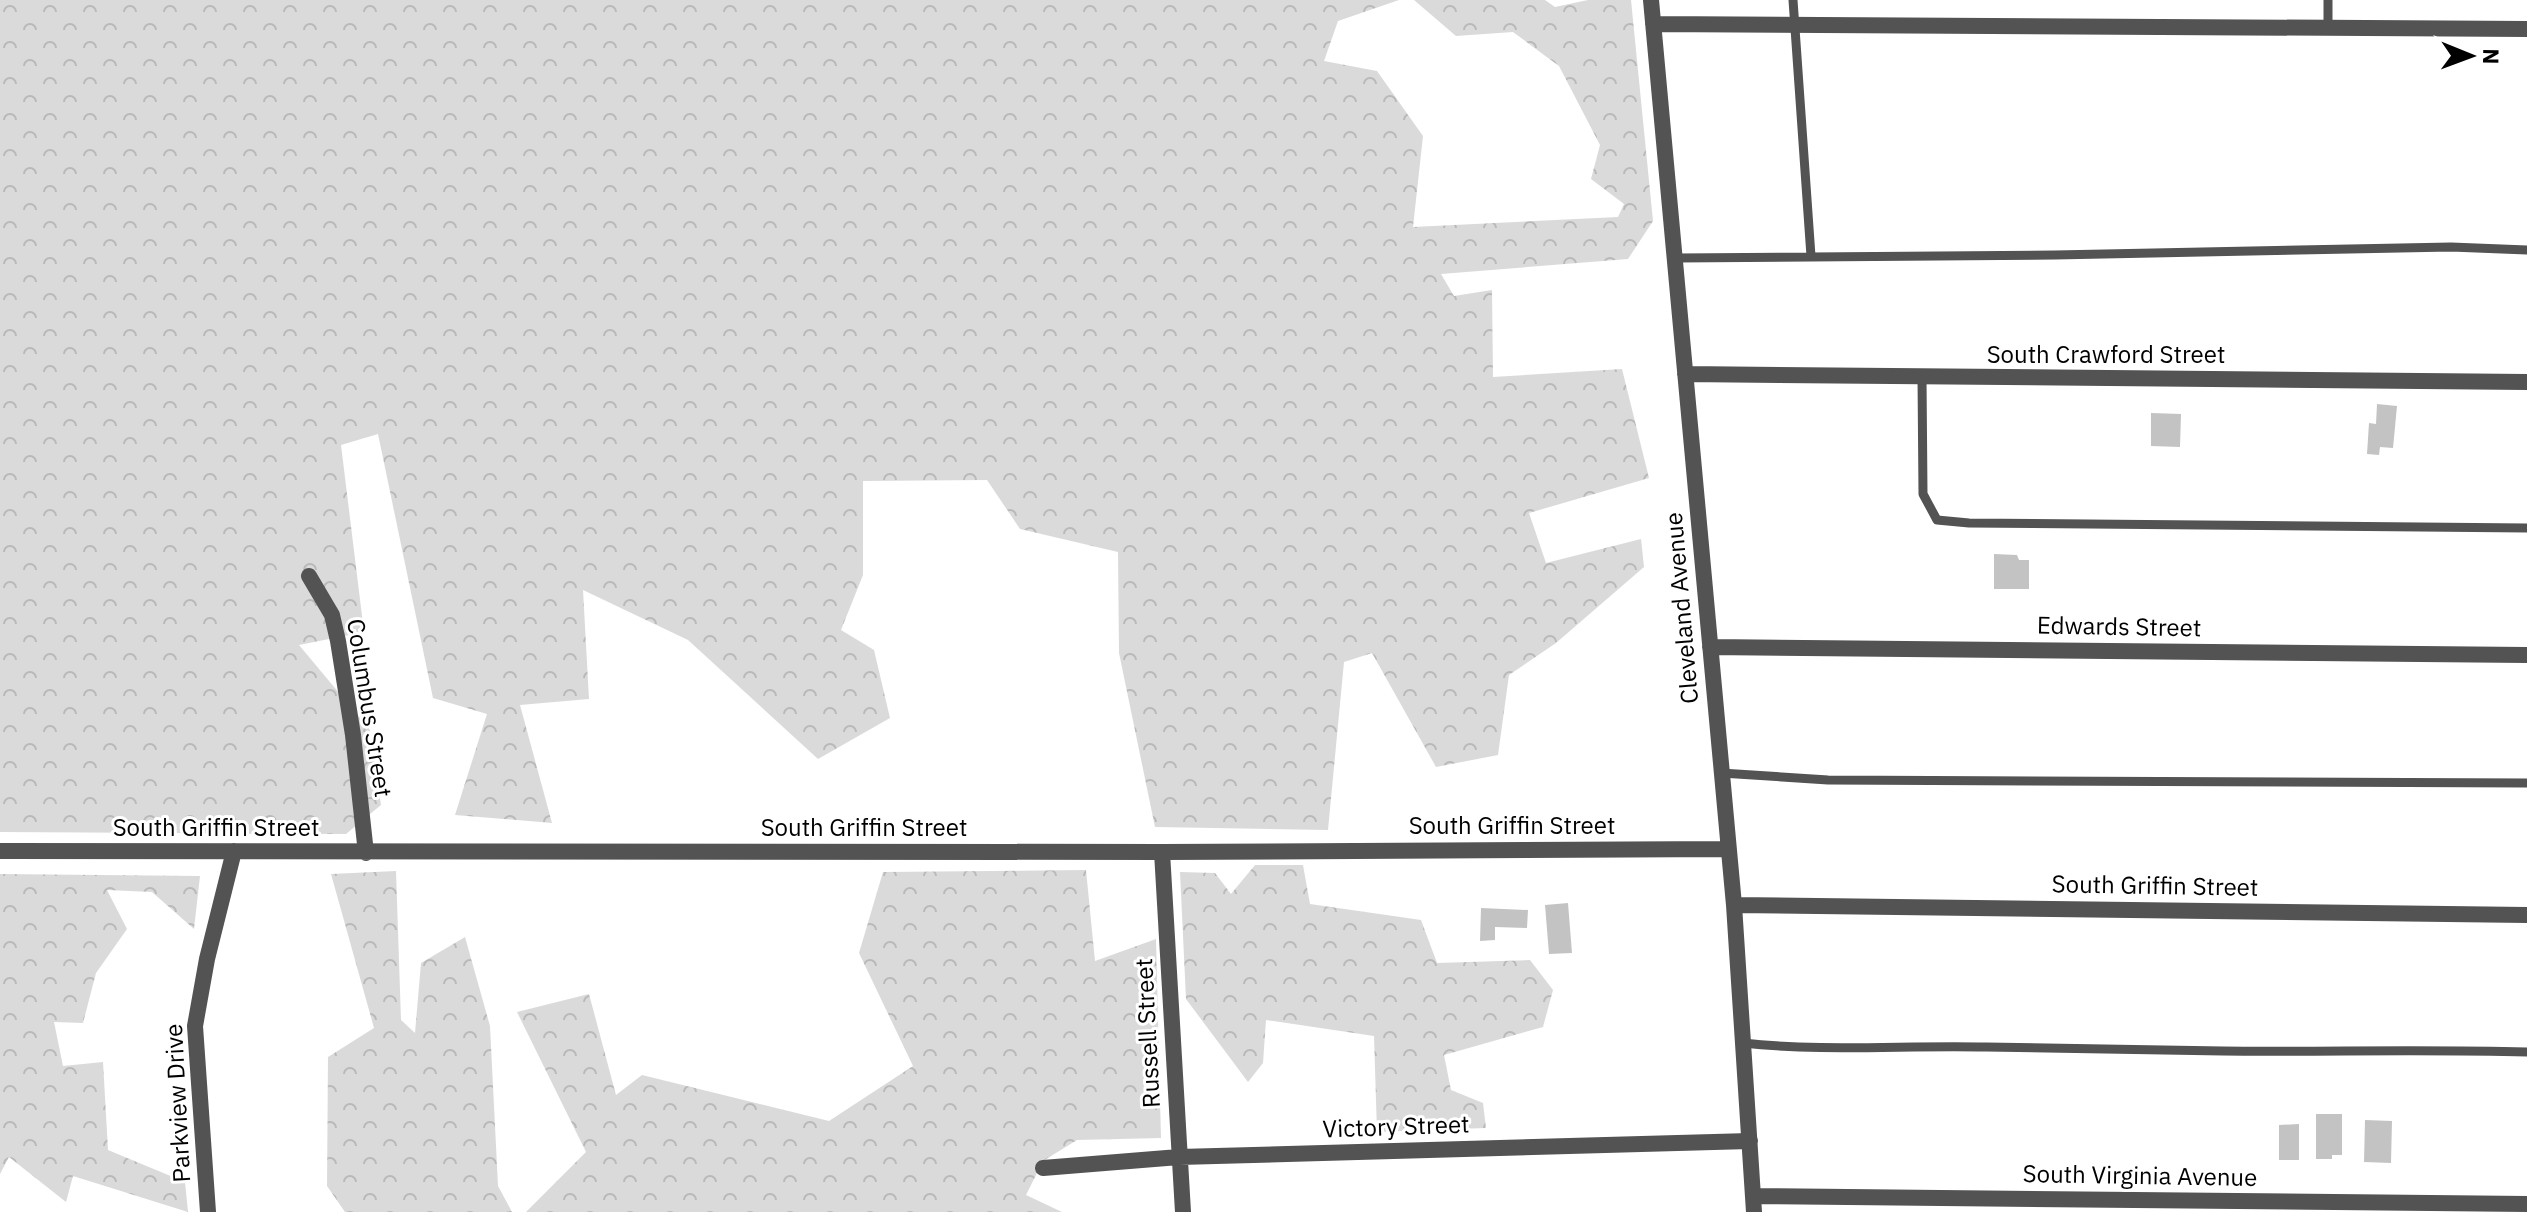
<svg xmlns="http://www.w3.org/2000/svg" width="2527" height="1212" font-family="'IBM Plex Sans',sans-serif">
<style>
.forest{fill:url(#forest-crowns)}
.building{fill:#c3c3c3}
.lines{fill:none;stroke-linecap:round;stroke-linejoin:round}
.service{stroke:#535353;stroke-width:9}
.minor{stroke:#535353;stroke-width:16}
.labels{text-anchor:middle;stroke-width:6;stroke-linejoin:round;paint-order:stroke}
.street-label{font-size:24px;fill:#000;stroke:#fff}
</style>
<defs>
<pattern id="forest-crowns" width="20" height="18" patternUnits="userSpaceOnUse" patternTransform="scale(2)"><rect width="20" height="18" fill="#dadada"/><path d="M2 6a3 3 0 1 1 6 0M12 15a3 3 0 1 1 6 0" fill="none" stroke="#b9b9b9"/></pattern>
</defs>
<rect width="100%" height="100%" fill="#fff"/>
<path class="forest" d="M 0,0 L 1399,0 L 1338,21 L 1324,61 L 1377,71 L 1423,136 L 1413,227 L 1618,217 L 1624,204 L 1591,179 L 1600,145 L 1559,66 L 1513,32 L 1456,36 L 1414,0 L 1545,0 L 1555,7 L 1588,0 L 1631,0 L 1653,221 L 1628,259 L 1441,274 L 1454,296 L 1492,290 L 1493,377 L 1622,369 L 1649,478 L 1529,513 L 1546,563 L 1641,539 L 1644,567 L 1556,643 L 1509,675 L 1498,755 L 1436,767 L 1372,653 L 1344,662 L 1328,830 L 1155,827 L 1119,653 L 1118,552 L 1020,529 L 987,480 L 863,481 L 863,575 L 841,630 L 874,650 L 890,718 L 818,759 L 688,640 L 583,590 L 589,699 L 520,705 L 552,823 L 455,815 L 487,714 L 433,698 L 378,434 L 341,445 L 364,632 L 299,645 L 370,730 L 381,805 L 346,834 L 0,832 Z
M 1255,865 L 1303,865 L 1310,904 L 1421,920 L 1437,963 L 1530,960 L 1553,990 L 1543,1027 L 1444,1055 L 1451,1090 L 1483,1103 L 1486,1128 L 1377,1132 L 1374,1036 L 1266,1020 L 1263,1063 L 1248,1082 L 1186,999 L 1180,872 L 1215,873 L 1231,894 Z
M 1086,870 L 1095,961 L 1156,939 L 1161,1138 L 1077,1140 L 1043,1161 L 1026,1195 L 1062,1212 L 526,1212 L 586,1152 L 517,1012 L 589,994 L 616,1095 L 642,1075 L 829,1121 L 913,1066 L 859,953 L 883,872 Z
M 396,871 L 401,1020 L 415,1033 L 421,963 L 465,937 L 490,1026 L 498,1186 L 512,1212 L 345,1212 L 327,1186 L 328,1057 L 374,1028 L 331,874 Z
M 0,874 L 200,876 L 194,929 L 152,892 L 107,890 L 127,929 L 96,973 L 83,1023 L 54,1022 L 63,1066 L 103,1062 L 108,1150 L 185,1182 L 188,1212 L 73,1176 L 66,1202 L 9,1157 L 0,1174 Z"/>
<path class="building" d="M 2377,404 L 2397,406 L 2393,448 L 2380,447 L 2379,455 L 2367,454 L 2369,423 L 2376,424 Z
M 2151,413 L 2181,414 L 2180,447 L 2151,446 Z
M 1994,554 L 2017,555 L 2019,560 L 2029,560 L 2029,589 L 1994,589 Z
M 1568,903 L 1572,953 L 1549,954 L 1545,905 Z
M 1481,908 L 1528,910 L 1527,928 L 1495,927 L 1495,940 L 1480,941 Z
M 2316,1114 L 2342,1114 L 2342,1155 L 2332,1155 L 2332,1159 L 2316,1159 Z
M 2365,1120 L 2392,1121 L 2391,1163 L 2364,1162 Z
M 2299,1124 L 2299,1160 L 2279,1160 L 2279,1125 Z"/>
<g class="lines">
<path class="service" d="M 1793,0 L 1811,256
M 2328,29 L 2328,0
M 1677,258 L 2055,255 L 2451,247 L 2527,250
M 1922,377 L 1923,494 L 1937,520 L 1969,523 L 2527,528
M 1721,773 L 1828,780 L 2527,783
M 1743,1043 C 1824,1052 1905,1045 1986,1047 C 2065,1048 2144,1050 2223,1051 C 2325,1052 2426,1049 2527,1052"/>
<path class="minor" d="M 1651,0 L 1734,905 L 1754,1212
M 1653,24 L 2527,29
M 1685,374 L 2527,382
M 309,576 L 332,615 L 338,641 L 353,735 L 366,853
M 1710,647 L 2527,655
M 0,851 L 1162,852 L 1728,849
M 1162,852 L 1183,1212
M 1734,905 L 2527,915
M 1043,1168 L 1179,1157 L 1750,1141
M 1753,1196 L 2527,1204
M 208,1212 L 195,1026 L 207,959 L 234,851"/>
</g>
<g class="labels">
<g class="street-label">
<text x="2106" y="363">South Crawford Street</text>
<text transform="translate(1682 608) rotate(-95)" y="8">Cleveland Avenue</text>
<text transform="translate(2119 627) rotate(1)" y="8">Edwards Street</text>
<text transform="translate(369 708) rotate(81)" y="8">Columbus Street</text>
<text x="1512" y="834">South Griffin Street</text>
<text x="216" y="836">South Griffin Street</text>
<text x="864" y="836">South Griffin Street</text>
<text transform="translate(2155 886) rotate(1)" y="8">South Griffin Street</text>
<text transform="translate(1148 1033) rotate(-93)" y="8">Russell Street</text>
<text transform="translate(178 1103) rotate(-93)" y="8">Parkview Drive</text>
<text transform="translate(1396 1127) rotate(-2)" y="8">Victory Street</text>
<text transform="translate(2140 1176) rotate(1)" y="8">South Virginia Avenue</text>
</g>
</g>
<g transform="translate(2471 56) rotate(91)" stroke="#ffffff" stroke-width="6" paint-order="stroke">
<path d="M0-6L14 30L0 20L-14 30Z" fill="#000000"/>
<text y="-12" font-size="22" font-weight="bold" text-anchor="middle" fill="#000000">N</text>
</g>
</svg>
